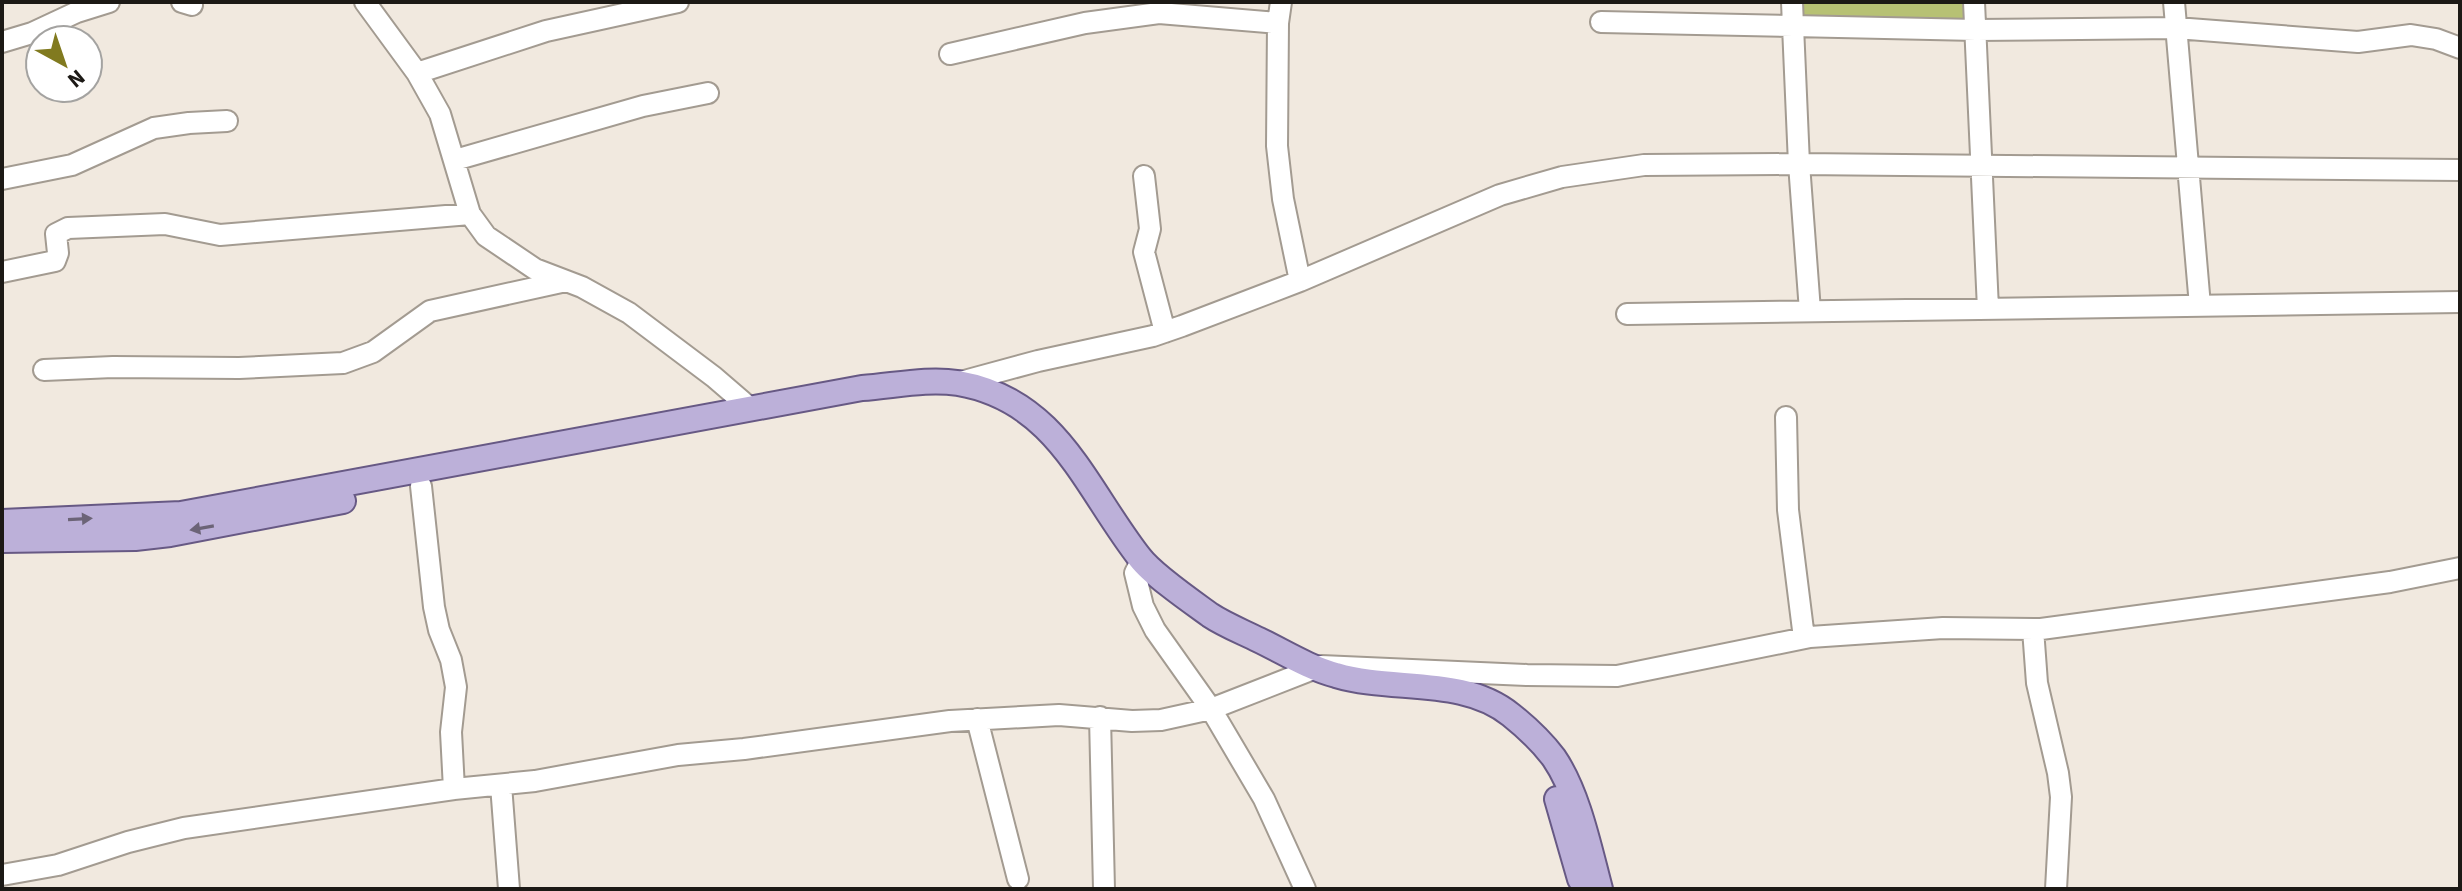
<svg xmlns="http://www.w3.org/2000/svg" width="2462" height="891" font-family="'Source Sans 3',sans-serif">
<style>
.green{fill:#b7c174}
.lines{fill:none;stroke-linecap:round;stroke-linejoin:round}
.minor-casing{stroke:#a39b91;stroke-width:24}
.major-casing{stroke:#675984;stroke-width:28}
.minor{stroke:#fff;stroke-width:20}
.major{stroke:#bcb0d9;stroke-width:24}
.oneway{fill:#6c6477}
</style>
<rect width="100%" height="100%" fill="#f1e9df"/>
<path class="green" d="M 1795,2 L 1971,2 L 1972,26 L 1796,20 Z"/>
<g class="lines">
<defs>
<path id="minor" d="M 182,2 L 192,5
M 365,2 L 417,73 L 440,114 L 470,214 L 486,236 L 535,269 L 582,287 L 629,313 L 714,377 L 750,408
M 1281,2 L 1278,23 L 1277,146 L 1283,199 L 1300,281
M 1974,2 L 1988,309
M 2174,2 L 2200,306
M 1601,22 L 1793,26 L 1792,2
M 2,42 L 32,33 L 77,12 L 109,2
M 950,54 L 1085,23 L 1159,13 L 1278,23
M 417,73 L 546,31 L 678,2
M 455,160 L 643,106 L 708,93
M 1144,176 L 1150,229 L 1144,252 L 1165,332
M 2,179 L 72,165 L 154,128 L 189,123 L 227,121
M 2,272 L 55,261 L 58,253 L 56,234 L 68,228 L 165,224 L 220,235 L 470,214
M 1810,311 L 1799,164 L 1793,26 L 1976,30 L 2176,28 L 2358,42 L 2411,35 L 2436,39 L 2460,48
M 1627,314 L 2460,302
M 44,370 L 113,367 L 239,368 L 343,363 L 373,352 L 430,311 L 566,281
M 957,383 L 1038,361 L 1153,336 L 1182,326 L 1300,281 L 1500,195 L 1562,177 L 1644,165 L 1799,164 L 2460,170
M 1786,417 L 1788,510 L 1804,638
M 421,486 L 434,607 L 439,630 L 451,660 L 456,687 L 451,732 L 454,789
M 1141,561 L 1135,573 L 1143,606 L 1155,630 L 1211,709 L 1264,799 L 1305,889
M 2033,629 L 2037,683 L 2058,773 L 2061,797 L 2056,889
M 1100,717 L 1104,889
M 977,719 L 1018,879
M 501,785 L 509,889
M 2,875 L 58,865 L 128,842 L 184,828 L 454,789 L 535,781 L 678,755 L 744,749 L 950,721 L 1059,715 L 1132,721 L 1161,720 L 1211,709 L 1321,666 L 1527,675 L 1617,676 L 1810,637 L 1943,628 L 2041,629 L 2390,582 L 2460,568"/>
<path id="major" d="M 2,522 L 181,514 L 862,388 C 893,386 927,378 958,383 C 1058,400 1085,488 1140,558 C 1153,575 1192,602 1210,615 C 1225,625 1243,632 1259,640 C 1284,652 1309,668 1336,675 C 1392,692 1463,676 1511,715 C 1526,727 1542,742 1554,758 C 1578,793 1589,848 1600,889
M 2,540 L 135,538 L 170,534 L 343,501
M 1557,799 L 1580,879"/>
</defs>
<use href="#minor" class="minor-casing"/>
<use href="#major" class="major-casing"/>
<use href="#minor" class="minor"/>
<use href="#major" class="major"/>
</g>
<defs><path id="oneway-solid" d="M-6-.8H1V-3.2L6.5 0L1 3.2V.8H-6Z" transform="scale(2)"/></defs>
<g class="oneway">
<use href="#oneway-solid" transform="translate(80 519) rotate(-3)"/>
<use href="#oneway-solid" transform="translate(202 528) rotate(170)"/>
</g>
<rect width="2462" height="891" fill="none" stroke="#1c1915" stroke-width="8"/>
<g transform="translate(64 64) rotate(140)"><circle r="38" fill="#ffffff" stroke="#a4a3a1" stroke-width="2"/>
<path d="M0-6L14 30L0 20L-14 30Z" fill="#817a1f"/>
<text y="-12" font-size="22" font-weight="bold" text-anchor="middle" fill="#1c1915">N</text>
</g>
</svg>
